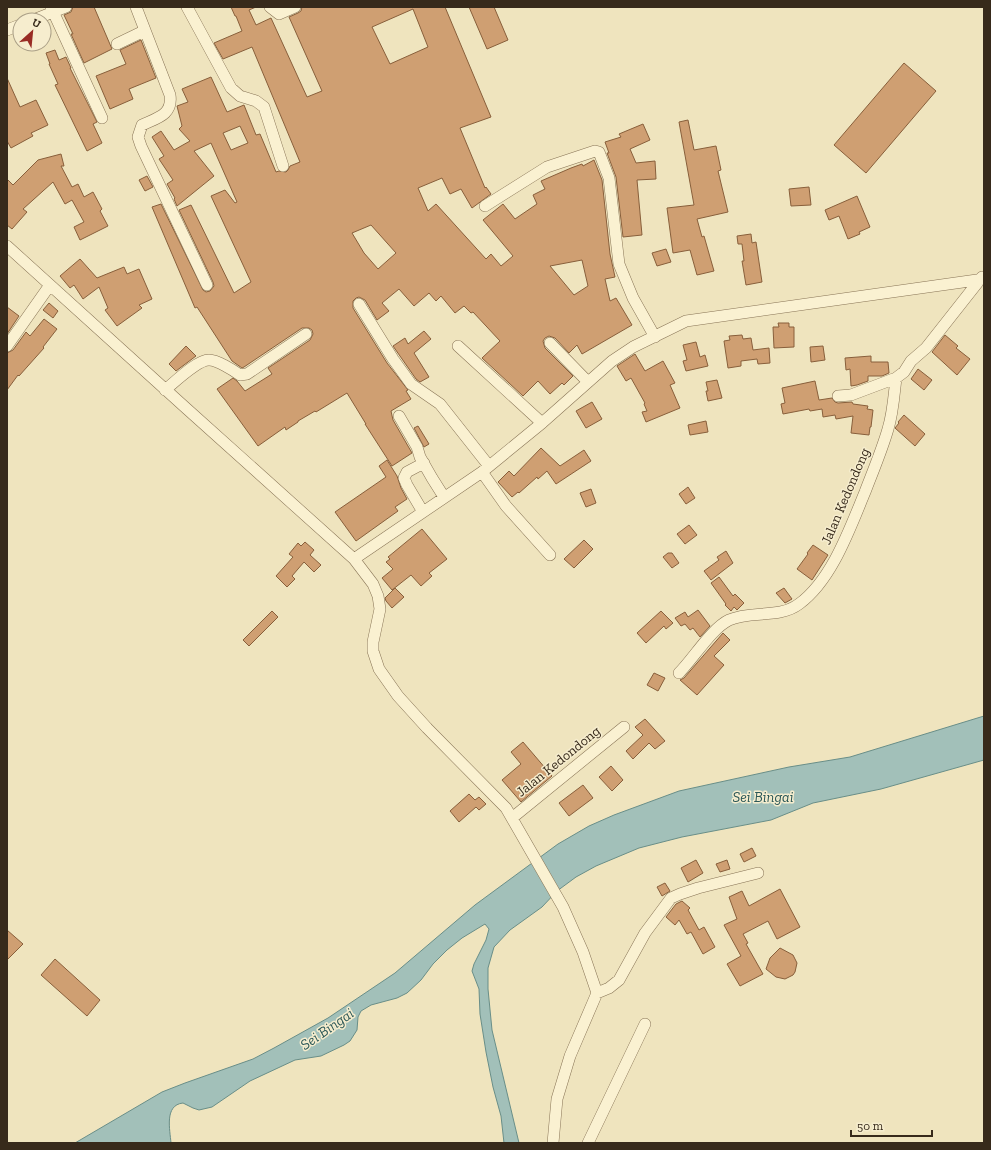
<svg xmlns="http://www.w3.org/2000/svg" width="991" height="1150" font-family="'Zilla Slab',serif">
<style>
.water{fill:#a2c0b9;stroke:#698e88}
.building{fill:#cf9f72;stroke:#885f3b;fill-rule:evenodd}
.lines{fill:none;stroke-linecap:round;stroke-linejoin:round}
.minor-casing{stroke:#887456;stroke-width:12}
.minor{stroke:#faf1d1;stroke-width:11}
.labels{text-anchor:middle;stroke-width:3;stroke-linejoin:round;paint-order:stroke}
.street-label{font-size:14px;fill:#372a1b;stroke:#f6edce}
.water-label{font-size:15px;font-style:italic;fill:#2a5757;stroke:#f6edce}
</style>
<rect width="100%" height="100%" fill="#efe4be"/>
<path class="water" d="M 984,716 L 984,760 L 881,789 L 813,803 L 771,820 L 682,837 L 639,848 L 596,866 L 576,877 L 557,891 L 542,907 L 510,930 L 494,947 L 488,968 L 488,989 L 492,1030 L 519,1143 L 504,1143 L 501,1116 L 493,1087 L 486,1052 L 480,1014 L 479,989 L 472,971 L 474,964 L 486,940 L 489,929 L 485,924 L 462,938 L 447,950 L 433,964 L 421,980 L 407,993 L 397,998 L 371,1005 L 361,1011 L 358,1017 L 357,1030 L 350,1041 L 344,1045 L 321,1056 L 295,1060 L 250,1081 L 212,1107 L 199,1110 L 193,1108 L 183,1103 C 164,1105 170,1130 171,1143 L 75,1143 L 162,1092 L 185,1083 L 253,1059 L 274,1048 L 328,1018 L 395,973 L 475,905 L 558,844 L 589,826 L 614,815 L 679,791 L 789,767 L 850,757 Z"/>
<path class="building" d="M 73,7 L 94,7 L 112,49 L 84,63 L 71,34 L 73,34 L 64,15 L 71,12 Z
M 231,7 L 256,7 L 249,10 L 256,25 L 271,18 L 307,97 L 322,91 L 289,17 L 298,13 L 301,11 L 302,7 L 445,7 L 491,117 L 460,128 L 485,188 L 486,187 L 491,194 L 472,208 L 461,189 L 450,194 L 442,178 L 418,188 L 428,211 L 436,204 L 486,259 L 491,254 L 501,266 L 513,256 L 483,220 L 503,204 L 515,219 L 537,204 L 533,195 L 545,189 L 541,181 L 571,168 L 582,164 L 583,166 L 594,160 L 602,180 L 610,254 L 615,277 L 605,279 L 610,301 L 616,298 L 632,325 L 582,354 L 577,345 L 569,353 L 555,338 L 549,336 L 545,338 L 543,341 L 545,348 L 573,376 L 564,385 L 562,383 L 550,394 L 538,381 L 523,396 L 482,358 L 500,341 L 473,312 L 471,313 L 464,306 L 455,313 L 441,296 L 436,301 L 429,293 L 414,306 L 399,289 L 382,303 L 389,311 L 377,320 L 365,300 L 359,297 L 356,298 L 353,301 L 353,308 L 387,363 L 408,390 L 406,391 L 411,399 L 391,411 L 393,420 L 412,453 L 392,466 L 365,424 L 366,424 L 347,393 L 316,412 L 315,411 L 298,421 L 298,422 L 286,430 L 285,427 L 258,446 L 217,389 L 233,378 L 237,381 L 245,391 L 272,374 L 268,368 L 310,340 L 313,334 L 312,330 L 309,328 L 302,328 L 244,367 L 242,368 L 232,361 L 197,307 L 195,308 L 152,207 L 161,204 L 203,290 L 206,292 L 210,291 L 214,286 L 213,282 L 179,210 L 191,205 L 234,293 L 251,282 L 211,196 L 225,190 L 235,203 L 237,202 L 211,143 L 194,151 L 214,176 L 177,206 L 174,199 L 175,198 L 167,184 L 173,180 L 159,159 L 164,156 L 152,137 L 161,131 L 174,150 L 190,141 L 179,129 L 182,126 L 177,106 L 188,102 L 182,89 L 211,77 L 227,112 L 244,105 L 256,135 L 260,134 L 276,172 L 279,171 L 286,172 L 288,170 L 290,166 L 300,162 L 252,47 L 223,59 L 214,43 L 242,31 L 236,16 L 235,16 ZM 413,9 L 428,47 L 390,64 L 372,27 ZM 240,126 L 248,143 L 231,150 L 223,133 ZM 371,225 L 396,253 L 378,269 L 364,253 L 352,233 ZM 582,260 L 588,286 L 574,295 L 550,266 Z
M 469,7 L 494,7 L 508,40 L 487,49 Z
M 141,40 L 156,78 L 129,89 L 133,99 L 110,109 L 96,76 L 126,64 L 120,50 Z
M 55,50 L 59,60 L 66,57 L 71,68 L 70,68 L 97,122 L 93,124 L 102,143 L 87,151 L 55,85 L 58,84 L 49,64 L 50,64 L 46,53 Z
M 904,63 L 936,91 L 866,173 L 834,145 Z
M 7,78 L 20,107 L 36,100 L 48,125 L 31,133 L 33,136 L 11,148 L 7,141 Z
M 688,120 L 694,150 L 716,146 L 721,170 L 718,171 L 728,212 L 697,219 L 702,237 L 704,236 L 714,271 L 697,275 L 690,250 L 673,253 L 667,208 L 694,205 L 679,122 Z
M 643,124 L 650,140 L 630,149 L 636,163 L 655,161 L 656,179 L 637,180 L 642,235 L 623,237 L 616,177 L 607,153 L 609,153 L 605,142 L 621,137 L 619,134 Z
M 61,154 L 64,166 L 61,166 L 72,187 L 78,184 L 84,197 L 93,192 L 102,209 L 100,211 L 108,226 L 80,240 L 74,227 L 84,222 L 72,200 L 65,204 L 53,182 L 23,209 L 27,212 L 12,229 L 7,225 L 7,179 L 13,185 L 38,160 Z
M 147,176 L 153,187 L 145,191 L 139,180 Z
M 809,187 L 811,205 L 791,206 L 789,189 Z
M 857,196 L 870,227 L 859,232 L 860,234 L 848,239 L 839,216 L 829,220 L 825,210 Z
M 751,234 L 752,243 L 756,242 L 762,282 L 746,285 L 742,261 L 744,261 L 742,244 L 738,244 L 737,236 Z
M 666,249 L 671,262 L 657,266 L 652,253 Z
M 80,259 L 97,278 L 124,267 L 127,274 L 139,269 L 152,299 L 139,305 L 142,308 L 117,326 L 105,310 L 108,308 L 99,287 L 83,299 L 74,285 L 70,288 L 60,276 Z
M 49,303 L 58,311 L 53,318 L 43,310 Z
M 7,307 L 19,316 L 7,334 Z
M 44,319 L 57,329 L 43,347 L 44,348 L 19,376 L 18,375 L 7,390 L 7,353 L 13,350 L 26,332 L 30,336 Z
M 778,323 L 789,323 L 789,327 L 794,327 L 794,347 L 774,348 L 773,327 L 779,327 Z
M 424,331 L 431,339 L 414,353 L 429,377 L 420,382 L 416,379 L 393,346 L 405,338 L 408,344 Z
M 742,335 L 743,339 L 751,338 L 753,350 L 769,348 L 770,363 L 758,364 L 757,359 L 741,361 L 741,366 L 728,368 L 724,341 L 730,340 L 729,336 Z
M 945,335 L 958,346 L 956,348 L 970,359 L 957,375 L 932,352 Z
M 696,342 L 700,357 L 705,355 L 708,366 L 686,371 L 683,361 L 687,360 L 683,345 Z
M 186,346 L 196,356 L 176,371 L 169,364 Z
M 823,346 L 825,360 L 811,362 L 810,347 Z
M 635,354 L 645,371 L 663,361 L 675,383 L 670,385 L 680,408 L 646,422 L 642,412 L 647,411 L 644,404 L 645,403 L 631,378 L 626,381 L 617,366 Z
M 871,356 L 871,362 L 888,362 L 889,373 L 882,376 L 868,376 L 868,381 L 857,385 L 851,386 L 850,369 L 846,370 L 845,358 Z
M 918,369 L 932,380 L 924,390 L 911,379 Z
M 717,380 L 722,398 L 708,401 L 706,391 L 708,391 L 706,382 Z
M 815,381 L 819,400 L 832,398 L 835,402 L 838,403 L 852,402 L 853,404 L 868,406 L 867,409 L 873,410 L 871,427 L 870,427 L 869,435 L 851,433 L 853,416 L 836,419 L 835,415 L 823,417 L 822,409 L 810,411 L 809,409 L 783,414 L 781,404 L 785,403 L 782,388 Z
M 592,402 L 602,419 L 586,428 L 576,411 Z
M 904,415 L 925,434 L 915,446 L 895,428 L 899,423 L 898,422 Z
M 706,421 L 708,432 L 690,435 L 688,425 Z
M 418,426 L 429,444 L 424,447 L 414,428 Z
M 541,448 L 560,466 L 584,450 L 591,461 L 556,484 L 547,471 L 538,479 L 537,477 L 519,493 L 518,492 L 512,497 L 498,482 L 509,471 L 514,476 Z
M 387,460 L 397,476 L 401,488 L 407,499 L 395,507 L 398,511 L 356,541 L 335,512 L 386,477 L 379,466 Z
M 688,487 L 695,498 L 686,504 L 679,494 Z
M 591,489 L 596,503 L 586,507 L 580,493 Z
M 689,525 L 697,535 L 685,544 L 677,534 Z
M 422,529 L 447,559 L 429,573 L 432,576 L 421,586 L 411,575 L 392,590 L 382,578 L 393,569 L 386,562 L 390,559 L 388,557 Z
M 584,540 L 593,549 L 574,568 L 564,559 Z
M 305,542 L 314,550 L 310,555 L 321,565 L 314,572 L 304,562 L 292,576 L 295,579 L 287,587 L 276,576 L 293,557 L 289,554 L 298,543 L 301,546 Z
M 813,545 L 828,555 L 812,580 L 797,569 L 808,554 L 807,553 Z
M 726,551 L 733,563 L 711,580 L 704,571 L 719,560 L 717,557 Z
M 668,553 L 672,553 L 679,563 L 672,568 L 663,557 Z
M 719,577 L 733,596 L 735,594 L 744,603 L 737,610 L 734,607 L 731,611 L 725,605 L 726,604 L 711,583 Z
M 395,588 L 404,597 L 392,608 L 386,601 L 385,598 Z
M 784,588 L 792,599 L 785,603 L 776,593 Z
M 698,610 L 710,626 L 700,637 L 693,628 L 690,630 L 685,624 L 681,626 L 675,618 L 685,612 L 688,617 Z
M 272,611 L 278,617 L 249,646 L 243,640 Z
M 661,611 L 673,623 L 666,629 L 664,626 L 646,643 L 637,633 Z
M 723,633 L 730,640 L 714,656 L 724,665 L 697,695 L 680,680 L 684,678 Z
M 654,673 L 665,678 L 658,691 L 647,685 Z
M 645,719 L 665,741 L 655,749 L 649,743 L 633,759 L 626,751 L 643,735 L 635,727 Z
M 523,742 L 552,776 L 521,802 L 502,780 L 521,764 L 511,752 Z
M 611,766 L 623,780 L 612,791 L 599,777 Z
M 583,785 L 593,798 L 569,816 L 559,803 Z
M 469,794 L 475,800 L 479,797 L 486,804 L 479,810 L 476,807 L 459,822 L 450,811 Z
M 752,848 L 756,856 L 744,862 L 740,854 Z
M 696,860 L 703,873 L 688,882 L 681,868 Z
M 727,860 L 730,869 L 720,872 L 716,864 Z
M 665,883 L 670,891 L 662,896 L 657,887 Z
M 780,889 L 800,927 L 777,939 L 768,921 L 743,934 L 748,943 L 746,944 L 763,974 L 740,986 L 727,964 L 741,956 L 724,925 L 737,919 L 729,897 L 742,891 L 749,906 Z
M 682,901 L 690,908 L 688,910 L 699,930 L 704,927 L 715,947 L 703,954 L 691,932 L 687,934 L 679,920 L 675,925 L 666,917 L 676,904 Z
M 7,930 L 23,944 L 7,960 Z
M 780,948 L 793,955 L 797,963 L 795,972 L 793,975 L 785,979 L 776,977 L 766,969 L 770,958 Z
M 55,959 L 100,1000 L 87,1016 L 41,975 Z"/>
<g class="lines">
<defs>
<path id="minor" d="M 51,7 L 102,118
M 136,7 L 170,95 C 173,115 157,118 142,125 L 138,137 L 141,146 L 207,285
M 187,7 L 231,88 L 240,96 L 256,101 L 264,107 L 283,166
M 270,7 L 279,14 L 295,7
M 33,20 L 66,7
M 7,30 L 20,25
M 117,44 L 144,31
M 485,206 L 547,167 L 595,151 L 599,152 L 609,178 L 619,264 L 633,298 L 655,337
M 7,246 L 187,409 L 354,559 L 373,584 L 378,596 L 380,609 L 373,642 L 373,651 L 379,669 L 398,696 L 427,728 L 506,808 L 563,907 L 583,952 L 597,993 L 570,1056 L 557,1099 L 553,1143
M 359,304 L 393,359 L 411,384 L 440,404 L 489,466
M 550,343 L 588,382
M 7,346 L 50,285
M 458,346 L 542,423
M 165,390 C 175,382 197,360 209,360 C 217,360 233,370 240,375 L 247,374 L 306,334
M 838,396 L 851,395 L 896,378
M 399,416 L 417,447 L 420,457 L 432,478 L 444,497
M 482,472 L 506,506 L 550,555
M 423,512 L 407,485 L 404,478 L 407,472 L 424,463
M 354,559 L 482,472 L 542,423 L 612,361 L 633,347 L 686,321 L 984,279
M 679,673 C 693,659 712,628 729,620 C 751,610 779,619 799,604 C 832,580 850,528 865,492 C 873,471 882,450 888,429 C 893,413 894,395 896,378 L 904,372 L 911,361 L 926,348 L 982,277
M 512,818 L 624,727
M 597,993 L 609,988 L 619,980 L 645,933 L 671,898 L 680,894 L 698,888 L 758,873
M 588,1143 L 645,1024"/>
</defs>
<use href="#minor" class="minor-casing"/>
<use href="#minor" class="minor"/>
</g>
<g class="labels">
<g class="street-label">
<text transform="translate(845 496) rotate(-67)" y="5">Jalan Kedondong</text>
<text transform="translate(558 761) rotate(-39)" y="5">Jalan Kedondong</text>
</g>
<g class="water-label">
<text x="763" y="802">Sei Bingai</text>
<text transform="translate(327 1029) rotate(-35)" y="5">Sei Bingai</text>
</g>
</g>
<rect width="991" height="1150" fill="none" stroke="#372a1b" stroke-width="16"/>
<g transform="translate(32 32) rotate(27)"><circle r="19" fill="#f6edce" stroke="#aa9f86"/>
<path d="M0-3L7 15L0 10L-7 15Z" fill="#992c24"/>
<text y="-6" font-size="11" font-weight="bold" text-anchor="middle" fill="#372a1b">U</text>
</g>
<path d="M851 1130v6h81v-6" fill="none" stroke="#372a1b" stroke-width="2"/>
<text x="857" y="1130" font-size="12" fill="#372a1b" stroke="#f6edce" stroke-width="3" paint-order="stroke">50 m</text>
</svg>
